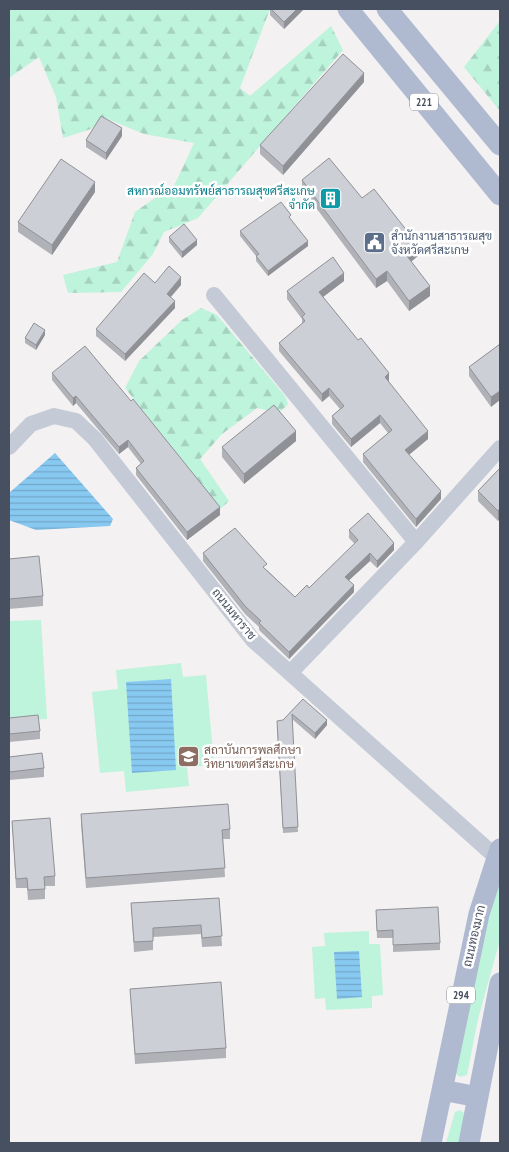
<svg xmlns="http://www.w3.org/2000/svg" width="509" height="1152" font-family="'PT Sans Narrow',Sarabun,sans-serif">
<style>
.grass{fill:#bef3dc}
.forest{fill:url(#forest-firs)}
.water{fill:url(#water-rules)}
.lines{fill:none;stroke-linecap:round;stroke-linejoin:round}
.minor{stroke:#c4cad6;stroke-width:16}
.major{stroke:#afbad1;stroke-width:21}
.wall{fill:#b0b2b8}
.shaded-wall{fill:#909196}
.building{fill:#cdcfd6;stroke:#909196}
.labels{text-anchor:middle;stroke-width:5;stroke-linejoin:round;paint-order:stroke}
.shield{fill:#fff;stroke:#7e8490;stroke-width:1}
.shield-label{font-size:11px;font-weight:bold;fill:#475060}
.culture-label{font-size:12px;fill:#0d838f;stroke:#fff;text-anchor:end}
.service-label{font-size:12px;fill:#4e5e75;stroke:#fff;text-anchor:start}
.street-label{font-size:12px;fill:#475060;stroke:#fff}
.education-label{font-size:12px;fill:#785e54;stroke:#fff;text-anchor:start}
</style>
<defs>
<pattern id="forest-firs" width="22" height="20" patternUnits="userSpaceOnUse" patternTransform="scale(1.25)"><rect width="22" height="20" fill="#bef3dc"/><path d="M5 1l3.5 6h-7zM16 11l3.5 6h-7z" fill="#a5d2bf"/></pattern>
<pattern id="water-rules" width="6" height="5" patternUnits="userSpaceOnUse" patternTransform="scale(1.25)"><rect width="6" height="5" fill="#88c9f2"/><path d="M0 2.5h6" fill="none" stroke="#71a6c7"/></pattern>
</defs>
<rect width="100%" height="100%" fill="#f3f1f1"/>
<path class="grass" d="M 41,620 L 47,719 L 9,721 L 9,621 Z
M 181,663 L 183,677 L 206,675 L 214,765 L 187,767 L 189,786 L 126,792 L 124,771 L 100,773 L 92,692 L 118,689 L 116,670 Z
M 500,875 L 500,940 L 478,1019 L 467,1075 L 460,1077 L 455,1073 L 482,933 Z
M 369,931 L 369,944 L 380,944 L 383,995 L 372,996 L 372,1008 L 326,1010 L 325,998 L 315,999 L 312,947 L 325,946 L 324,933 Z
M 460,1110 L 465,1114 L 462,1143 L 446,1143 L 455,1112 Z"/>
<path class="forest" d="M 9,9 L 270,9 L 240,88 L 250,96 L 331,26 L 343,50 L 198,218 L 164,232 L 153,254 L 121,292 L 68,293 L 63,275 L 117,262 L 135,212 L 175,184 L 194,143 L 144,134 L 105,118 L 91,129 L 63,138 L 56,97 L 39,57 L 9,78 Z
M 500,21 L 500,111 L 464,67 Z
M 201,308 L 217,315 L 285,396 L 288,404 L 279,413 L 257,408 L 222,434 L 200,459 L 229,501 L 220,509 L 125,388 L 139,361 L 182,320 Z"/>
<path class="water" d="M 55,453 L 113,519 L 110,526 L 36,530 L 9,520 L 9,493 Z
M 171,679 L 176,770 L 132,773 L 126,682 Z
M 359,951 L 362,997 L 337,999 L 334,952 Z"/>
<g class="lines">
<path class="minor" d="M 214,295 L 416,542
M 9,447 L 31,424 L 54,416 L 76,421 L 95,439 L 253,640 L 496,857
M 291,672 L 416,542 L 500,448"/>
<path class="major" d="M 348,9 L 500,195
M 387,9 L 500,145
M 442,1090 L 478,1097
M 431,1143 L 479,914 L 500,849
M 469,1143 L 500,983"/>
</g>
<path class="wall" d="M 270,9 L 304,9 L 284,29 L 270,15 Z
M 364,82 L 283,175 L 260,154 L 260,145 Z
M 122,136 L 106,160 L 86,147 L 86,140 Z
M 302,180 L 362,198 L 419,255 L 411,262 L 430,296 L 409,311 L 387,281 L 376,288 L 302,189 Z
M 95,192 L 52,255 L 18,232 L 18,222 Z
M 291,220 L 308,246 L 268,276 L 256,261 L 256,256 L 240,236 L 240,231 Z
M 169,237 L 197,245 L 182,258 L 169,242 Z
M 344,281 L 323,297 L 389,381 L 389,382 L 428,439 L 409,455 L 441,499 L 416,527 L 363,462 L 363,454 L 388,433 L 380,423 L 351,447 L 332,424 L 332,416 L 340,409 L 329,396 L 322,402 L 279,351 L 279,343 L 302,324 L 302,319 L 287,299 L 287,291 Z
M 155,283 L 181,285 L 171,297 L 175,308 L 125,361 L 96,336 L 96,329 Z
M 500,288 L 500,298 L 499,297 L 499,289 Z
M 45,335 L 36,350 L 25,343 L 25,338 Z
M 500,344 L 491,407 L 469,376 L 469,367 Z
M 52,373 L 220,515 L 187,540 L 136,475 L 136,468 L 141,464 L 128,447 L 119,454 L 76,403 L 73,406 L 52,380 Z
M 296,441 L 244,484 L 222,457 L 222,447 Z
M 500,468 L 500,518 L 498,521 L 478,501 L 478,491 Z
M 349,530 L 394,550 L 377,568 L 370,561 L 349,580 L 354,592 L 289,659 L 259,630 L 259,627 L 245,614 L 203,561 L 203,553 L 267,570 L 295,597 L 309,588 L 355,544 L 349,538 Z
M 9,559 L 43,596 L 43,606 L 9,609 Z
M 303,699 L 327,725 L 315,739 L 292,719 L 298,832 L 283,833 L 277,726 L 283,720 Z
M 9,718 L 40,731 L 40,739 L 9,742 Z
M 9,757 L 44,768 L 44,777 L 9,780 Z
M 81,814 L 230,829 L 230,839 L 223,839 L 225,877 L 86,888 L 81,824 Z
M 12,821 L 55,876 L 55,886 L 45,886 L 45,899 L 28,900 L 27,888 L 16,888 Z
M 219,898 L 222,946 L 202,947 L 201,934 L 153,937 L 153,950 L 134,952 L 131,903 Z
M 376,910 L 440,943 L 440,950 L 393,952 L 393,938 L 377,938 Z
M 130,989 L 226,1048 L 226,1058 L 135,1064 Z"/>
<path class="shaded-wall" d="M 297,9 L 304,9 L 284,29 L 284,22 Z
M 364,73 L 364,82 L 283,175 L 283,166 Z
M 122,128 L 122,136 L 106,160 L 106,153 Z
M 95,182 L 95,192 L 52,255 L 52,245 Z
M 197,240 L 197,245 L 182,258 L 182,252 Z
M 308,241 L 308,246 L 268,276 L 268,271 Z
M 419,246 L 419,255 L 407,265 L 407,256 Z
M 387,271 L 387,281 L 376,288 L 376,279 Z
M 344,273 L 344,281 L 319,300 L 319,292 Z
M 181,277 L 181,285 L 167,301 L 167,294 Z
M 430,286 L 430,296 L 409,311 L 409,301 Z
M 175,301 L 175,308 L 125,361 L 125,354 Z
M 45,330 L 45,335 L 36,350 L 36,345 Z
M 389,373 L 389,381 L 385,385 L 385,377 Z
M 329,388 L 329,396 L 322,402 L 322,394 Z
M 500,391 L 500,400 L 491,407 L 491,397 Z
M 76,396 L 76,403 L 73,406 L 73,398 Z
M 380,415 L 380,423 L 351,447 L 351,439 Z
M 296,431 L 296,441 L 244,484 L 244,474 Z
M 428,431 L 428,439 L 405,458 L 405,450 Z
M 128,440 L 128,447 L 119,454 L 119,447 Z
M 441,491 L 441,499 L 416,527 L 416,519 Z
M 220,507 L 220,515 L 187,540 L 187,532 Z
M 500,508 L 500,518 L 498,521 L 498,511 Z
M 394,543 L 394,550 L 377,568 L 377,561 Z
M 370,553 L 370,561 L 345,584 L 345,577 Z
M 354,585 L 354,592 L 289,659 L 289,652 Z
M 327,720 L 327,725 L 315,739 L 315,733 Z"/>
<path class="building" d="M 271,9 L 297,9 L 284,22 Z
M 343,54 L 364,73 L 283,166 L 260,145 Z
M 101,116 L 122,128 L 106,153 L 86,140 Z
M 329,158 L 362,198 L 374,189 L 419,246 L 407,256 L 430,286 L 409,301 L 387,271 L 376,279 L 302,180 Z
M 61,159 L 95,182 L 52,245 L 18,222 Z
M 281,202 L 291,215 L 289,217 L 308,241 L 268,271 L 256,256 L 259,254 L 240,231 Z
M 184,224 L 197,240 L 182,252 L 169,237 Z
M 333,257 L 344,273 L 319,292 L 358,340 L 361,338 L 389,373 L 385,377 L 428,431 L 405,450 L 441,491 L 416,519 L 363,454 L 392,430 L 380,415 L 351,439 L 332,416 L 344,406 L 329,388 L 322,394 L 279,343 L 305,321 L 302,317 L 305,314 L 287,291 Z
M 169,266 L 181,277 L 167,294 L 175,301 L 125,354 L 96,329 L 144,273 L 155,283 Z
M 34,323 L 45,330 L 36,345 L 25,338 Z
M 500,344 L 500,391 L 491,397 L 469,367 Z
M 85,346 L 131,401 L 133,399 L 220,507 L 187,532 L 136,468 L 144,461 L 128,440 L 119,447 L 76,396 L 73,398 L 52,373 Z
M 274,405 L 296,431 L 244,474 L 222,447 Z
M 500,468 L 500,508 L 498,511 L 478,491 Z
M 368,513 L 394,543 L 377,561 L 370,553 L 345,577 L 354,585 L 289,652 L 259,623 L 261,621 L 245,606 L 203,553 L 235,528 L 267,564 L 263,567 L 295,597 L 307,585 L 309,588 L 358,540 L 349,530 Z
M 39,556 L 43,596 L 9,599 L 9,559 Z
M 303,699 L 327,720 L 315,733 L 292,714 L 298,827 L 283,828 L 277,721 L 283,720 Z
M 38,715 L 40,731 L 9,734 L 9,718 Z
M 42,753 L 44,768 L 9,772 L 9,757 Z
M 228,804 L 230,829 L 222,830 L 225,868 L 86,878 L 81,814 Z
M 50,818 L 55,876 L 44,877 L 45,889 L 28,890 L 27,878 L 16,879 L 12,821 Z
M 219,898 L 222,936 L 202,938 L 201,925 L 153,928 L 153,941 L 134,942 L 131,903 Z
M 438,907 L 440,943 L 393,945 L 393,930 L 377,931 L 376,910 Z
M 221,982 L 226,1048 L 135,1054 L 130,989 Z"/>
<defs>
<symbol id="building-square" viewBox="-11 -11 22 22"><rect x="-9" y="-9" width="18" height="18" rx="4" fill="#0f9aa8" stroke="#fff"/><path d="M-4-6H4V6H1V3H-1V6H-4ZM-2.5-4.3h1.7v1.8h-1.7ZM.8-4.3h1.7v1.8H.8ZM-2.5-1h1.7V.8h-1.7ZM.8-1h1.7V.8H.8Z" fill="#fff"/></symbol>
<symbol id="civic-square" viewBox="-11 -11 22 22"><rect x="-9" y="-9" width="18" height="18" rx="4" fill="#5c6f8a" stroke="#fff"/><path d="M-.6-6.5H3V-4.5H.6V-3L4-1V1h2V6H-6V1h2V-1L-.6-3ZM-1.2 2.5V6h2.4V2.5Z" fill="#fff"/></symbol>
<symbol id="university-square" viewBox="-11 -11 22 22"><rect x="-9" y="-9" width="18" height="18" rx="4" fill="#8d6e63" stroke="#fff"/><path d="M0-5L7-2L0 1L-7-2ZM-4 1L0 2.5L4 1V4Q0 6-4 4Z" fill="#fff"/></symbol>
</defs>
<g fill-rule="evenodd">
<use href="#building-square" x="318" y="186" width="25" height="25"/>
<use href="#civic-square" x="362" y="230" width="25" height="25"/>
<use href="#university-square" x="176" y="744" width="25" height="25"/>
</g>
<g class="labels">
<g class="shield">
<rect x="410" y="93.5" width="28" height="17" rx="4"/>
<rect x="447" y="986.5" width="28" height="17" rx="4"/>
</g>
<g class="shield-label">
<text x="424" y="106">221</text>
<text x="461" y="999">294</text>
</g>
<g class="culture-label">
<text x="315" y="195">สหกรณ์ออมทรัพย์สาธารณสุขศรีสะเกษ<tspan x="315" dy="14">จำกัด</tspan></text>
</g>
<g class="service-label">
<text x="391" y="240">สำนักงานสาธารณสุข<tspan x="391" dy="14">จังหวัดศรีสะเกษ</tspan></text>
</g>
<g class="street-label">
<text transform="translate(234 614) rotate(51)" y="4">ถนนมหาราช</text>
<text transform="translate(474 936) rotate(-77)" y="4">ถนนทองมาก</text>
</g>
<g class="education-label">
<text x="204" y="754">สถาบันการพลศึกษา<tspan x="204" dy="14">วิทยาเขตศรีสะเกษ</tspan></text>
</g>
</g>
<rect width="509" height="1152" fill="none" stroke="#475060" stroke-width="20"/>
</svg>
